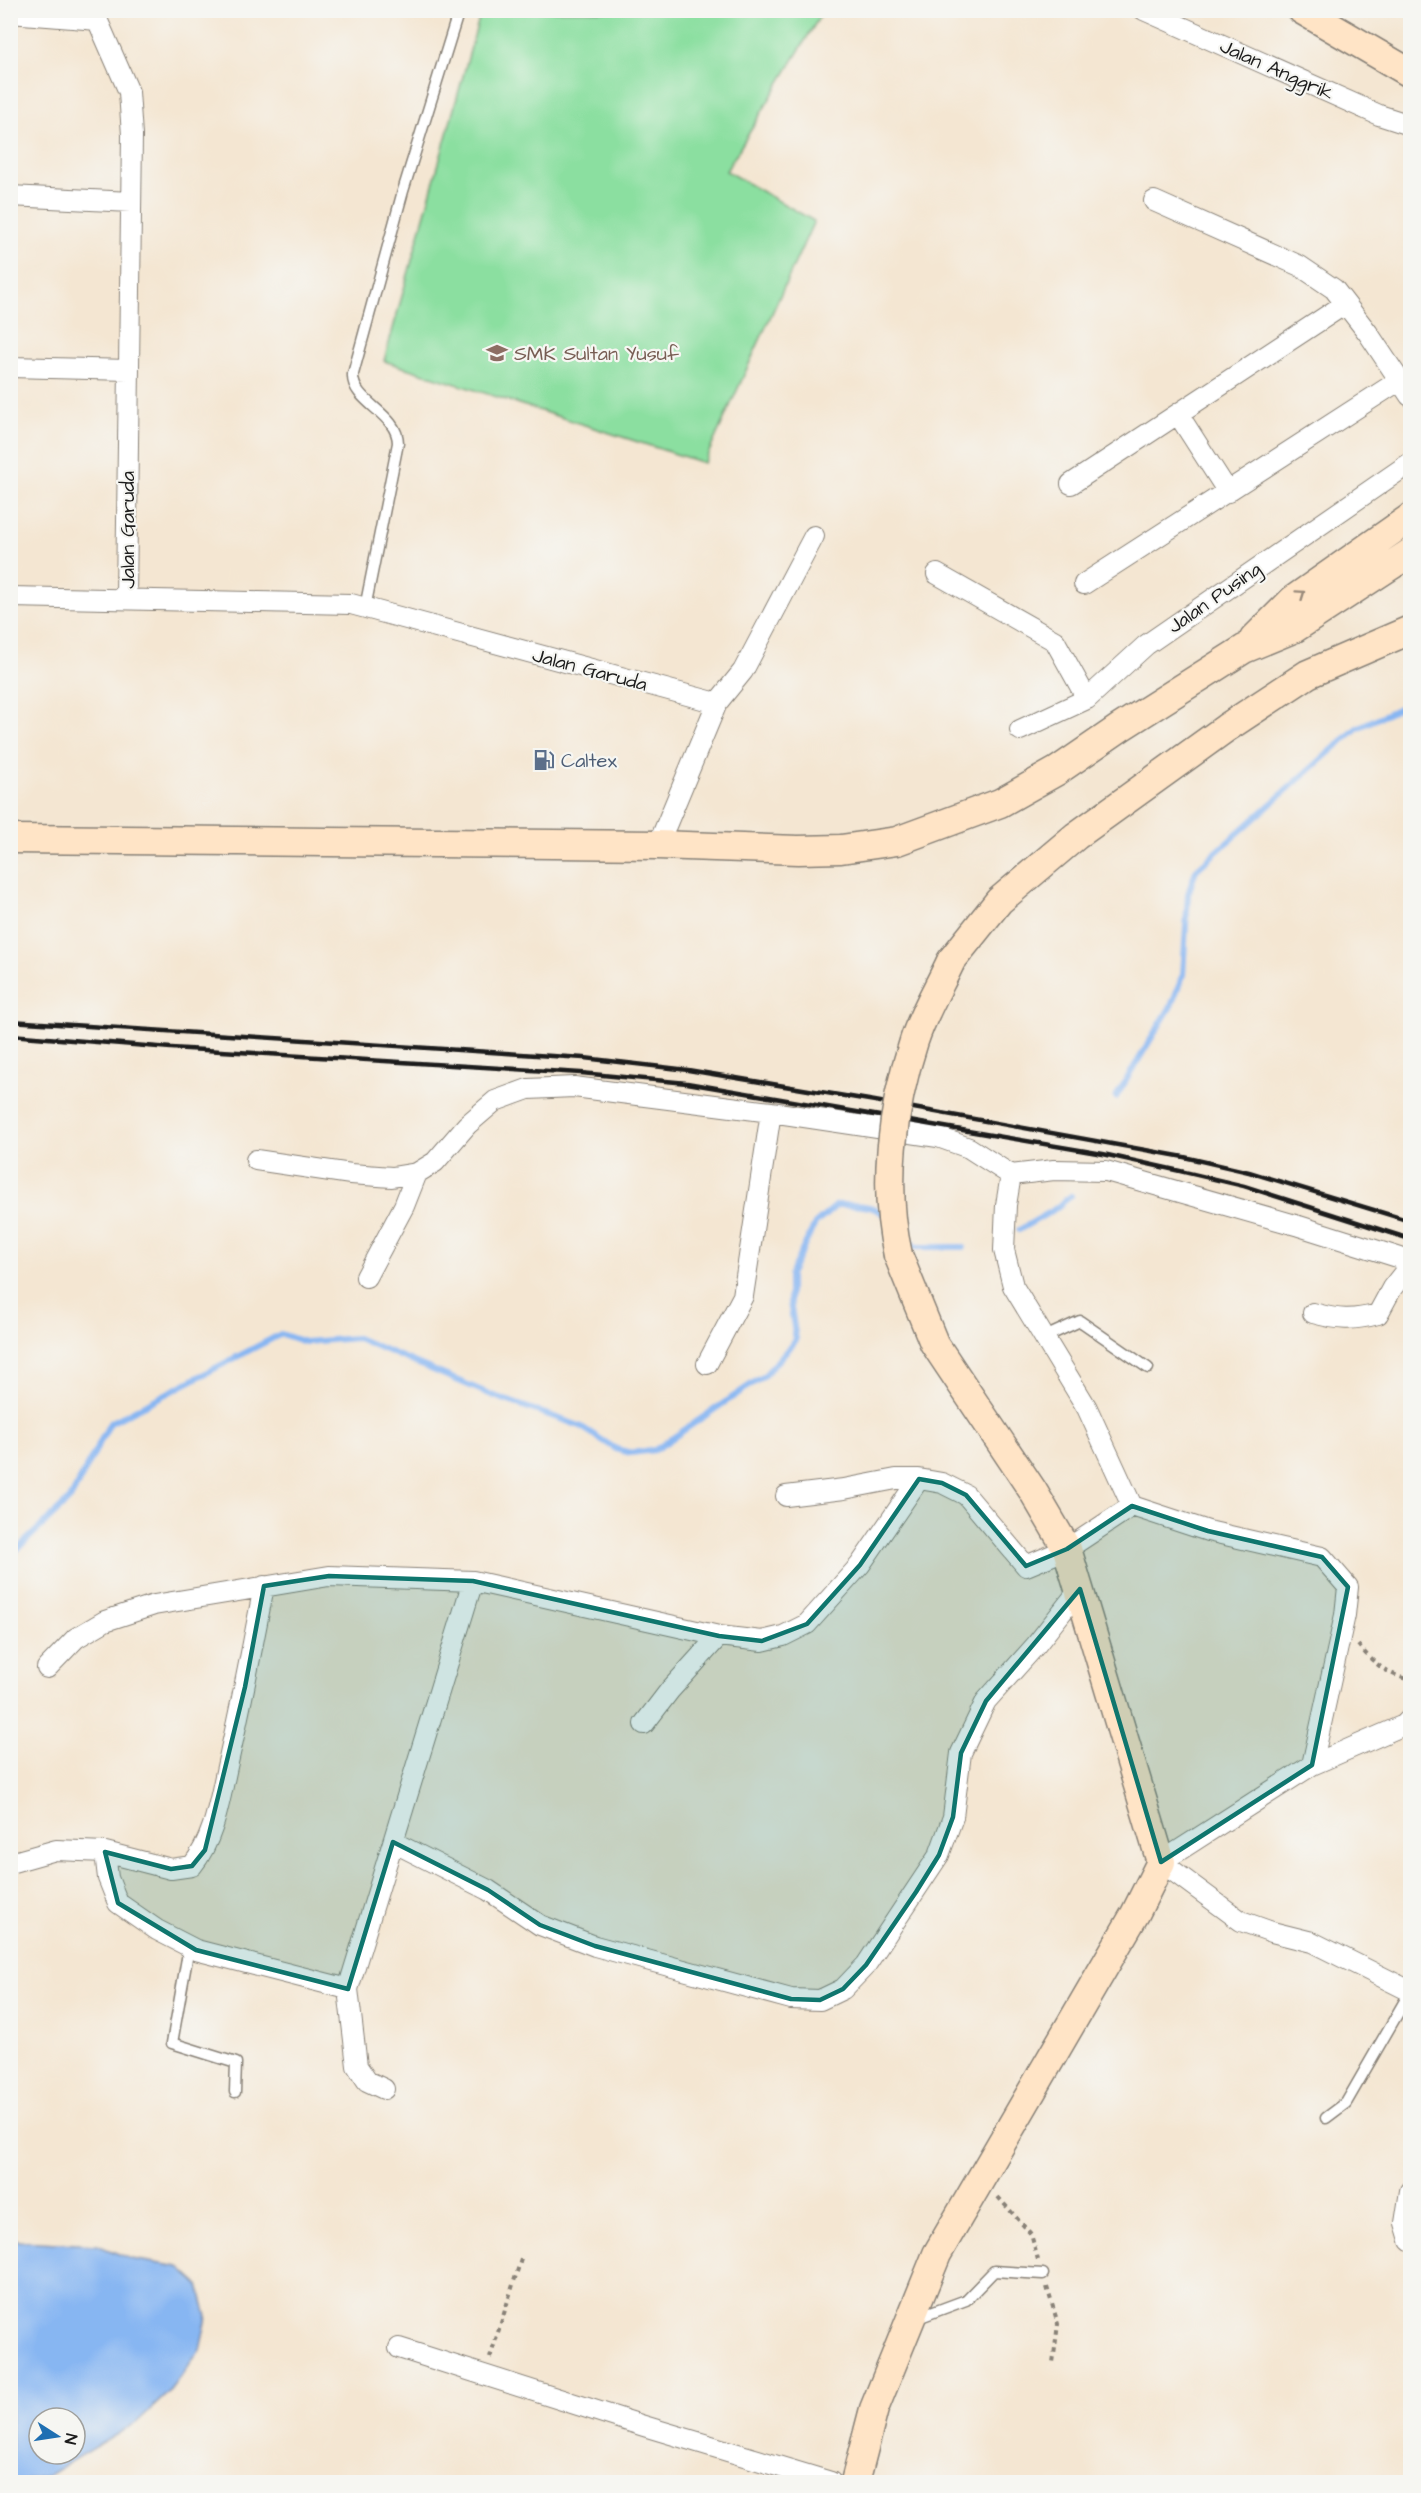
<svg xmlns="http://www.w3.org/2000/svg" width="1421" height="2493" font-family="'Architects Daughter',sans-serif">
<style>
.garden{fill:#8bdfa0;stroke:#547e5e;stroke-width:1.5}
.water{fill:#87b6f2;stroke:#526987;stroke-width:1.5;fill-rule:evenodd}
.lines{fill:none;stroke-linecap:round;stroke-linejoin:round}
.stream{stroke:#87b6f2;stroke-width:6}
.lane-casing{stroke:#888177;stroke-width:13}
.street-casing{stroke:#888177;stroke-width:22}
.secondary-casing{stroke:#888177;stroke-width:31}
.path{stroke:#888177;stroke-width:4;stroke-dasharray:4.5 4.5;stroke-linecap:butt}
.lane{stroke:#fff;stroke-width:10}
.street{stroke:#fff;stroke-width:20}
.secondary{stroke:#ffe4c6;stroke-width:28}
.rail{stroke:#1c1c1c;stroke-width:4.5}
.secondary-bridge-casing{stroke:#888177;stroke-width:31;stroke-linecap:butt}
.secondary-bridge{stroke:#ffe4c6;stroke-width:28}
.oneway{stroke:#998a7a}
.marked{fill:#0f766e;fill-opacity:0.2;stroke:#0f766e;stroke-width:4.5;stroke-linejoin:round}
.labels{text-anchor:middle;stroke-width:4.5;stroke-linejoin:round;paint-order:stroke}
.street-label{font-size:20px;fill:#1c1c1c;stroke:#f6f6f2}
.education-label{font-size:20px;fill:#785e54;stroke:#f6f6f2;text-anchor:start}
.service-label{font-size:20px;fill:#4e5e75;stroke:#f6f6f2;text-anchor:start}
</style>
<rect width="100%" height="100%" fill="#f6f6f2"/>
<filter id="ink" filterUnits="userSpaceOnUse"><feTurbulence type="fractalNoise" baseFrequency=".0167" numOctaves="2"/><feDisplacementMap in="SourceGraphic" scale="12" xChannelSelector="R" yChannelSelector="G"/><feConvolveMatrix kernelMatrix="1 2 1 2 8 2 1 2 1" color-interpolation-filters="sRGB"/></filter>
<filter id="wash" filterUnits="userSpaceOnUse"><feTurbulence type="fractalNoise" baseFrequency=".008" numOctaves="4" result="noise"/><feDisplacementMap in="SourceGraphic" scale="24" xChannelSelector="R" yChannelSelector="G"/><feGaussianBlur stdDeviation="1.35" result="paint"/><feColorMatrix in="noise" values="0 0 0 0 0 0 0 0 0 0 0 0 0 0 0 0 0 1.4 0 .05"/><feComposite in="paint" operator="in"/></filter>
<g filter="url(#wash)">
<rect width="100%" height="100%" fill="#f4e6d2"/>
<path class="garden" d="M 481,11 L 823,11 L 726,171 L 814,221 L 704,463 L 384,361 Z"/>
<path class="water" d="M 11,2236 L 19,2241 L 97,2245 L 131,2259 L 179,2267 L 199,2285 L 207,2317 L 200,2350 L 168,2393 L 136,2423 L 47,2476 L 11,2482 ZM 39,2418 L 75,2418 L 75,2454 L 39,2454 Z"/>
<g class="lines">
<path class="stream" d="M 1116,1097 L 1171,1006 L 1183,975 L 1188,894 L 1196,870 L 1357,728 L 1410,703
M 1019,1230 L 1052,1211 L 1071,1196
M 904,1237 L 916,1247 L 963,1247
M 10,1556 L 70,1499 L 110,1423 L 281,1334 L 305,1342 L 357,1338 L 494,1396 L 580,1426 L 616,1449 L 631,1453 L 655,1450 L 765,1375 L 796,1340 L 790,1302 L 790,1275 L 815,1224 L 837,1205 C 851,1205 873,1204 883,1214"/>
</g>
</g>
<g filter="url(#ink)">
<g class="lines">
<defs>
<path id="lane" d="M 365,608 L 398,443 C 398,413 351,402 353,374 L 403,191 L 459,10
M 1045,1337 L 1080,1321 L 1148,1368
M 189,1947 L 172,2043 L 236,2063 L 235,2092
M 1326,2118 L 1346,2103 L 1410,1992
M 915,2319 L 966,2300 L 994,2271 L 1043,2274"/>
<path id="street" d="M 93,10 L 129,92 L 132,135 L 126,598
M 1144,10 L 1379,115 L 1410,125
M 10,13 L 98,20
M 10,196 L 131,202
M 1154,201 L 1300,266 L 1334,289 L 1368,333 L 1410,396
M 10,367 L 129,370
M 1178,414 L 1228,492
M 1071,484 L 1345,304
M 937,574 L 1055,641 L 1087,699
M 1084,584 L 1400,380
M 10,597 L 351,604 L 717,703
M 1020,730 L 1087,699 L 1146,645 L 1410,463
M 658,845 L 717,703 L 743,671 L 814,536
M 256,1160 L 351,1174 L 392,1177 L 417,1173 L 435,1162 L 467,1125 L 495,1101 L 528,1089 L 574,1087 L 771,1112 L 938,1137 L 969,1148 L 1011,1175
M 366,1277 L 404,1206 L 417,1173
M 1313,1313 C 1339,1320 1352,1321 1378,1314 L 1392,1288 L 1410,1265
M 707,1364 L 743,1296 L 771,1112
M 786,1496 L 844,1489 L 896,1479 L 919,1479
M 1132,1506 L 1208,1531 L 1322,1557 L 1348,1587 L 1345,1615 L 1312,1765
M 47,1668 L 76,1638 L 105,1621 L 154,1605 L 329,1576 L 473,1581 L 719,1636 L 762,1641 L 783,1636 L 807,1624 L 860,1565 L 919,1479 L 942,1483 L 966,1495 L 1026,1566 L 1067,1549 L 1132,1506 L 1087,1408 L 1013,1286 L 1004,1250 L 1006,1205 L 1011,1175 L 1054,1170 L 1106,1171 L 1299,1226 L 1410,1261
M 1410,1719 L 1404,1725 L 1312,1765 L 1161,1862 L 1241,1921 L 1272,1932 L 1312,1942 L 1410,1991
M 644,1724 L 670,1690 L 719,1636
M 393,1842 L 488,1890 L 540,1925 L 595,1946 L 791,1999 L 820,2000 L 843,1989 L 866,1965 L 939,1855 L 953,1817 L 961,1753 L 986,1701 L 1036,1645 L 1080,1589
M 105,1852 L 108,1878 L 118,1903 L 157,1930 L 196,1950 L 348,1989
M 10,1863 L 56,1850 L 105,1852 L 171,1869 L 192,1866 C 216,1836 220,1796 229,1758 C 242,1701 253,1644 264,1586
M 384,2089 L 367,2081 L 357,2066 L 348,1989 L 473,1581
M 1410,2191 L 1405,2223 L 1410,2240
M 399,2348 L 644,2426 L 831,2482"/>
<path id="secondary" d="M 1302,10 L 1410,73
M 1254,639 L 1293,600 L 1410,518
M 10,839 L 658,845 L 798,850 L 841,849 L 897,841 L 1000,803 L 1057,771 L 1121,727 L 1244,649 L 1295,628 L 1410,553
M 951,961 L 999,901 L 1076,836 L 1226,728 L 1308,674 L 1410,630
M 855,2482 L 874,2409 L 937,2254 L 1135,1914 L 1161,1862 L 1067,1549 L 1033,1491 L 934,1343 L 898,1255"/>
</defs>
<use href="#lane" class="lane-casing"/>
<use href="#street" class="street-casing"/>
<use href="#secondary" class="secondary-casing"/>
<path class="path" d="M 1358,1645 C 1373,1663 1387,1674 1410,1680
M 998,2197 L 1031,2234 L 1038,2260
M 1047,2287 L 1058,2324 L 1053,2363
M 490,2358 L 522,2256"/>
<use href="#lane" class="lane"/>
<use href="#street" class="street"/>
<use href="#secondary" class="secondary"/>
<path class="rail" d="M 10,1021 L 584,1058 L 688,1070 L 875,1101 L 1184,1157 L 1249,1172 L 1410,1221
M 10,1035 L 171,1048 L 581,1073 L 687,1083 L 1103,1154 L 1180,1171 L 1244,1186 L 1410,1239"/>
<defs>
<path id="secondary-bridge" d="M 898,1255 C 882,1186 892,1108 914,1041 C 923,1013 939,987 951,961"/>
</defs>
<use href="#secondary-bridge" class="secondary-bridge-casing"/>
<use href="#secondary-bridge" class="secondary-bridge"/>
</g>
<defs><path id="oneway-chevron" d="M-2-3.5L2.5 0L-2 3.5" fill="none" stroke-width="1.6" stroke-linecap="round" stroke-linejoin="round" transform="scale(1.5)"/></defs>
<use class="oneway" href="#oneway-chevron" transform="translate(1301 594) rotate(-35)"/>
</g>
<path class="marked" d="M 919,1479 L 942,1483 L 966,1495 L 1026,1566 L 1067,1549 L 1132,1506 L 1208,1531 L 1322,1557 L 1348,1587 L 1312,1765 L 1161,1862 L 1080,1589 L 986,1701 L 961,1753 L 953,1817 L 939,1855 L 916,1892 L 866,1965 L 843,1989 L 820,2000 L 791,1999 L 595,1946 L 540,1925 L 488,1890 L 393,1842 L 348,1989 L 196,1950 L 118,1903 L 105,1852 L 171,1869 L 192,1866 L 205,1850 L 245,1687 L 264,1586 L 329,1576 L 473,1581 L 719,1636 L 762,1641 L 807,1624 L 860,1565 Z"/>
<defs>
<symbol id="school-bare" viewBox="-9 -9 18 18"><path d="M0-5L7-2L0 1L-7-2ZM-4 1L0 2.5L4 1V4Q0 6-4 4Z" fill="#8d6e63" stroke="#f6f6f2" stroke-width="2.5" paint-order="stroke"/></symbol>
<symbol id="fuel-bare" viewBox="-9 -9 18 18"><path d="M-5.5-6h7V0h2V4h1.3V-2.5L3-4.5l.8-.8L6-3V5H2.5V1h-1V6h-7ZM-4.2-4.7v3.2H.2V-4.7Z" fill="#5c6f8a" stroke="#f6f6f2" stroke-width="2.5" paint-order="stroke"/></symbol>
</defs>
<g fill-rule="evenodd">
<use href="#school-bare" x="482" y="338" width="30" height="30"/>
<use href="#fuel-bare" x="529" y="745" width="30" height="30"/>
</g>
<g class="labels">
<g class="street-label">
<text transform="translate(1277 69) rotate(24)" y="7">Jalan Anggrik</text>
<text transform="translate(127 530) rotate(-90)" y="7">Jalan Garuda</text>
<text transform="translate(1214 597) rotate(-35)" y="7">Jalan Pusing</text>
<text transform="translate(590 669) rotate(15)" y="7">Jalan Garuda</text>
</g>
<g class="education-label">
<text x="514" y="360">SMK Sultan Yusuf</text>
</g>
<g class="service-label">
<text x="561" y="767">Caltex</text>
</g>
</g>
<rect width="1421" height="2493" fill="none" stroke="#f6f6f2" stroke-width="36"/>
<g transform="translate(57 2436) rotate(102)"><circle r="28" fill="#f6f6f2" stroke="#9f9f9c" stroke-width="1.5"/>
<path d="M0-4.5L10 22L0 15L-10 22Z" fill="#1f6fb2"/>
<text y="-9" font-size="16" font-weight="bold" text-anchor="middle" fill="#1c1c1c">N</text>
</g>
</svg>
